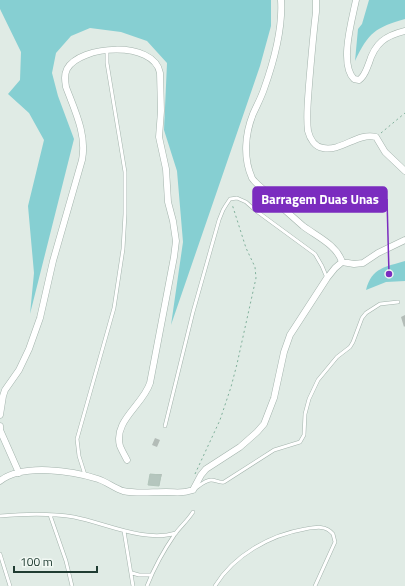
<svg xmlns="http://www.w3.org/2000/svg" width="405" height="586" font-family="'Titillium Web',sans-serif">
<style>
.water{fill:#86cfd2}
.shadow{fill:#0003}
.building{fill:#b5c6be;stroke:#b2c5bb}
.lines{fill:none;stroke-linecap:round;stroke-linejoin:round}
.lane-casing{stroke:#a3b3ac;stroke-width:4}
.street-casing{stroke:#a3b3ac;stroke-width:7}
.path{stroke:#80b09b;stroke-width:1;stroke-dasharray:2 3;stroke-linecap:butt}
.lane{stroke:#fff;stroke-width:3}
.street{stroke:#fff;stroke-width:6}
.leader{fill:none;stroke:#7b2cbf;stroke-width:1.5}
.callout-dot{fill:#7b2cbf;stroke:#f1f8f3;stroke-width:1.5}
.callout{fill:#7b2cbf;stroke:#7b2cbf;stroke-width:1.5}
.callout-label{font-size:13px;text-anchor:middle;font-weight:bold;fill:#fff}
</style>
<rect width="100%" height="100%" fill="#e0ebe5"/>
<path class="water" d="M 0,0 L 271,0 L 271,26 L 260,66 L 171,325 L 183,242 L 177,171 L 164,130 L 167,63 L 147,41 L 121,32 L 90,28 L 71,36 L 56,53 L 52,73 L 58,96 L 74,139 L 30,314 L 34,273 L 28,206 L 44,140 L 29,113 L 8,94 L 20,80 L 21,52 L 0,9 Z
M 369,0 L 405,0 L 405,19 C 376,27 368,33 355,61 L 358,29 L 362,24 Z
M 405,261 L 405,281 L 386,282 L 366,290 C 372,267 386,267 405,261 Z"/>
<path class="shadow" d="M 405,315 L 405,326 L 404,327 L 401,317 Z
M 155,438 L 160,440 L 157,447 L 152,445 Z
M 152,474 L 162,474 L 159,485 L 151,475 Z"/>
<path class="building" d="M 150,474 L 161,475 L 159,486 L 148,485 Z"/>
<g class="lines">
<defs>
<path id="lane" d="M 165,426 L 193,312 L 219,220 L 223,210 L 226,205 L 230,199 L 237,198 L 246,202 L 255,210 L 315,254 L 322,266 L 327,278
M 85,475 L 79,456 L 77,439 L 114,308 L 123,249 L 125,214 L 125,172 L 107,63 L 107,51
M 196,488 C 200,485 206,480 211,480 C 216,480 219,483 224,482 L 274,450 L 300,442 L 304,435 L 305,414 L 309,399 L 318,380 L 337,357 L 350,347 L 353,342 L 362,318 L 366,313 L 380,304 L 398,302
M 50,515 L 66,561 L 72,586
M 0,516 C 24,514 49,513 74,517 C 105,523 145,543 176,533
M 124,531 L 133,586
M 0,554 L 10,586
M 132,573 L 139,575 L 151,575
M 147,586 C 154,568 164,550 175,534 C 181,526 188,520 193,512
M 215,586 C 234,555 270,535 305,529 C 316,527 326,525 333,534 L 335,542 L 315,586"/>
<path id="street" d="M 316,0 L 316,12 C 313,36 311,61 309,85 C 308,100 306,116 308,131 C 310,139 315,147 323,148 C 341,152 358,132 376,137 L 385,152 L 405,171
M 356,0 C 352,20 339,64 354,79 L 359,80 C 365,76 366,70 369,63 C 375,43 385,36 405,31
M 342,262 L 354,264 L 363,263 L 378,253 L 405,240
M 0,415 L 3,396 L 5,390 L 19,370 L 29,349 L 40,318 L 53,261 L 82,160 C 87,135 75,111 66,87 C 65,81 64,75 67,69 C 80,45 154,40 160,73 L 161,111 L 159,137 L 166,169 L 168,202 L 173,221 L 176,241 L 174,257 L 150,383 C 143,405 113,421 120,446 C 122,451 125,456 127,460
M 0,426 L 0,430 L 19,473
M 0,481 C 23,463 73,471 98,479 C 107,482 114,488 123,491 C 137,494 151,492 166,492 C 177,492 181,494 193,490 L 201,475 L 206,469 L 240,447 L 257,432 L 264,424 L 274,398 L 284,352 L 290,335 L 327,278 L 335,268 L 342,262 C 337,245 316,236 303,226 C 290,215 277,203 265,191 C 261,187 255,183 252,178 C 243,158 245,134 253,114 C 257,105 261,98 264,89 C 274,61 283,30 281,0"/>
</defs>
<use href="#lane" class="lane-casing"/>
<use href="#street" class="street-casing"/>
<path class="path" d="M 381,133 L 405,113
M 195,474 L 220,420 L 231,387 L 237,364 L 256,278 L 255,267 L 246,248 L 232,204"/>
<use href="#lane" class="lane"/>
<use href="#street" class="street"/>
</g>
<path class="leader" d="M389 274L387 199"/>
<circle class="callout-dot" cx="389" cy="274" r="4"/>
<rect class="callout" x="253" y="187" width="134" height="25" rx="4"/>
<g class="callout-label">
<text x="320" y="204">Barragem Duas Unas</text>
</g>
<path d="M14 566v6h83v-6" fill="none" stroke="#203c32" stroke-width="2"/>
<text x="20" y="566" font-size="12" fill="#203c32" stroke="#f1f8f3" stroke-width="3" paint-order="stroke">100 m</text>
</svg>
